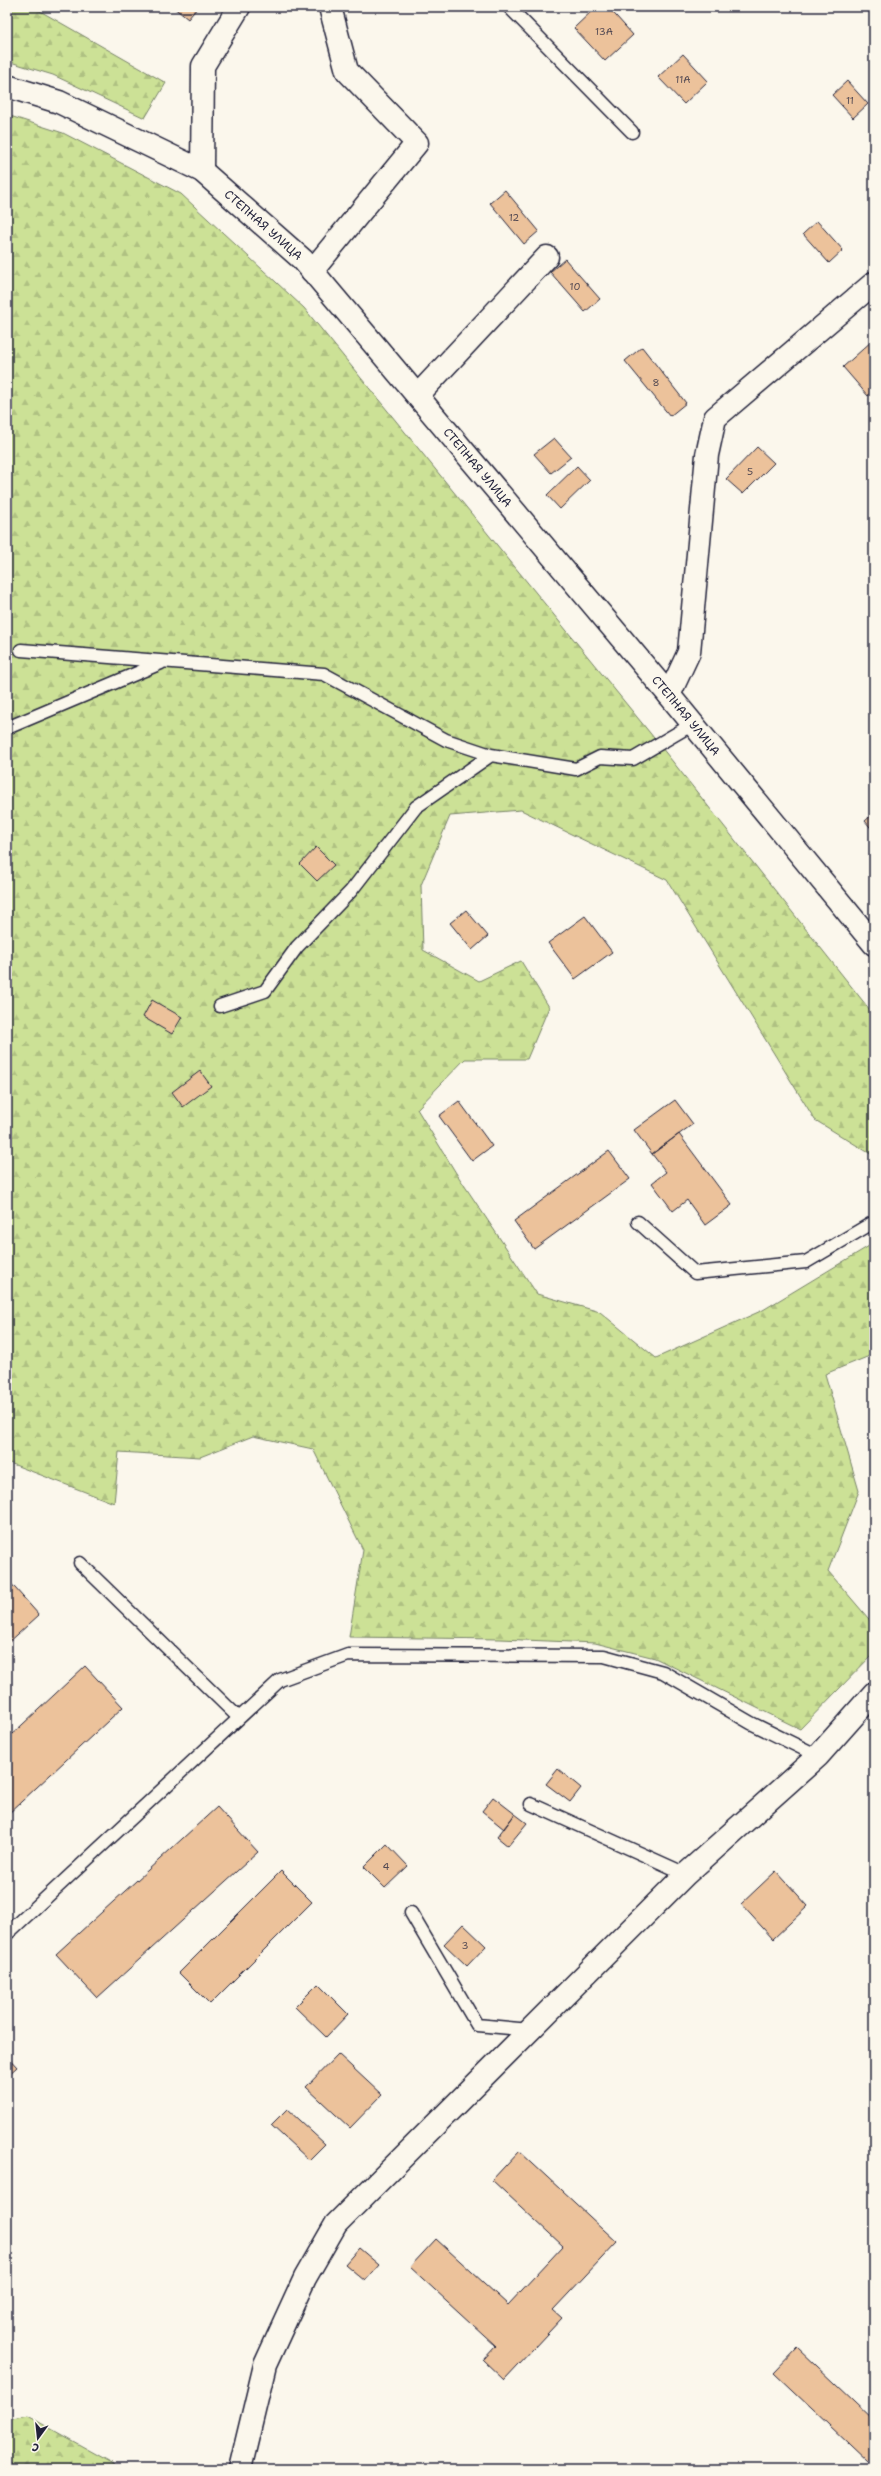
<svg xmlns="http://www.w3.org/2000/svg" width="881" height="2476" font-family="'Shantell Sans',sans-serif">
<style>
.forest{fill:url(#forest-firs);stroke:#778268}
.building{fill:#ecc29b;stroke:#22223b}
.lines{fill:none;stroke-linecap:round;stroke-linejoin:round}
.service-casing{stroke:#22223b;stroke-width:15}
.minor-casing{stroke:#22223b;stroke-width:25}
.tertiary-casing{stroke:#22223b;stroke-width:25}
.service{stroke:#fbf7ec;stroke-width:12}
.minor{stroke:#fbf7ec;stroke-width:22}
.tertiary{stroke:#fbf7ec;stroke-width:22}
.labels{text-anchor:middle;stroke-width:3.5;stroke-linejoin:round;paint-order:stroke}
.number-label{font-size:10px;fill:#544a53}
.street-label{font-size:12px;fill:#22223b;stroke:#fbf7ec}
</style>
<defs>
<pattern id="forest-firs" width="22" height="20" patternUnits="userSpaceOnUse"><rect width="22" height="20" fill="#cce196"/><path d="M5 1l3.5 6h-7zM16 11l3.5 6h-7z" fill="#afc182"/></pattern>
</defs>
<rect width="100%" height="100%" fill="#fbf7ec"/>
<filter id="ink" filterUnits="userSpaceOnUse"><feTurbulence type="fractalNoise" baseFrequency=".025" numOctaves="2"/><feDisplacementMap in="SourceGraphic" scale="8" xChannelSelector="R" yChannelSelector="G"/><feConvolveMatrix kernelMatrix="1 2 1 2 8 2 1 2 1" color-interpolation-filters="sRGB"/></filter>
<g filter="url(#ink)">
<path class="forest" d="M 7,7 L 33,7 L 166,83 L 145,118 L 53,75 L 7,61 Z
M 7,115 L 63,133 L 181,194 L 304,308 L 650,733 L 874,1015 L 874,1156 L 815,1120 L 667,880 L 521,810 L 450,816 L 421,885 L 423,950 L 479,981 L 521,961 L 549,1007 L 527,1059 L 465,1059 L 417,1109 L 456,1173 L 537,1294 L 600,1312 L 656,1358 L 763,1310 L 874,1243 L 874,1356 L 872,1355 L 825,1374 L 859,1491 L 828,1571 L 874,1625 L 874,1653 L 800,1729 L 655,1658 L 595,1643 L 500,1639 L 349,1637 L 363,1550 L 313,1449 L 253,1436 L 200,1457 L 119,1452 L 114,1503 L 7,1462 Z
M 28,2416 L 114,2464 L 116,2469 L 7,2469 L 7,2420 Z"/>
<path class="building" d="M 173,7 L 198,7 L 188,19 Z
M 596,7 L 608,7 L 633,35 L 605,61 L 574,28 Z
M 683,54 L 708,81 L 684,104 L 658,77 Z
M 847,81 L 868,104 L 853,118 L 832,95 Z
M 505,190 L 539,231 L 524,244 L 490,203 Z
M 817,221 L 843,250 L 829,263 L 803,234 Z
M 565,259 L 600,299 L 585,312 L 550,272 Z
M 873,340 L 874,390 L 868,396 L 843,367 Z
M 642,347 L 686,403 L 670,416 L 625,361 Z
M 554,438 L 571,457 L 551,473 L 534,454 Z
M 757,447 L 774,463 L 743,494 L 726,479 Z
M 577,466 L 590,480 L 560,509 L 547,495 Z
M 874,813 L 874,832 L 865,821 Z
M 316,847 L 334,865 L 317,881 L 300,864 Z
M 466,910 L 488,936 L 472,950 L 450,923 Z
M 585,916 L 612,952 L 575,979 L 548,943 Z
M 152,1000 L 182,1017 L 172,1034 L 143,1017 Z
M 200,1071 L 211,1086 L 183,1107 L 172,1092 Z
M 675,1100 L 693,1124 L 652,1154 L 634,1130 Z
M 459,1101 L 492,1146 L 472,1161 L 439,1116 Z
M 679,1134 L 732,1205 L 705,1225 L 687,1200 L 673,1211 L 652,1183 L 666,1172 L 652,1154 Z
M 609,1151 L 630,1179 L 534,1249 L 514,1221 Z
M 7,1579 L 39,1615 L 7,1644 Z
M 85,1666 L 123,1707 L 7,1815 L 7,1739 Z
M 558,1769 L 581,1788 L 570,1802 L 546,1784 Z
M 493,1797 L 515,1814 L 504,1829 L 482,1811 Z
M 217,1807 L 258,1852 L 97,1998 L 56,1954 Z
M 515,1814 L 527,1823 L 508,1846 L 497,1837 Z
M 387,1844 L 408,1866 L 385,1888 L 364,1867 Z
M 281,1871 L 312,1902 L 210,2004 L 179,1973 Z
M 776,1871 L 808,1906 L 773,1939 L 741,1904 Z
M 463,1924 L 486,1946 L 467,1966 L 444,1944 Z
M 318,1984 L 348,2014 L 326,2037 L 295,2007 Z
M 338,2054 L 382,2095 L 350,2128 L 306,2087 Z
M 7,2056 L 17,2067 L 7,2076 Z
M 287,2109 L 325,2144 L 309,2160 L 271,2125 Z
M 519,2151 L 617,2242 L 553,2310 L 562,2318 L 504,2380 L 483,2360 L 496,2346 L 410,2267 L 436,2239 L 508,2305 L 563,2246 L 492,2180 Z
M 359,2248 L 379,2265 L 365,2281 L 345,2264 Z
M 798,2348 L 874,2420 L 874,2456 L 868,2462 L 774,2373 Z"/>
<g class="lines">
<defs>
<path id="service" d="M 509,7 L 632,132
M 21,650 L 324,674 L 446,740 L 491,755
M 7,728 L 161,663
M 220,1006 L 265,991 L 297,947 L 351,891 L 416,807 L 491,755 L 576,769 L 600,757 L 633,759 L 693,724
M 638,1222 L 695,1273 L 806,1262 L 874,1222
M 80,1563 L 239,1718
M 531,1804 L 686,1874
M 411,1913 L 477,2025 L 530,2030
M 7,1934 L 280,1680 L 348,1655 L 604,1656 L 663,1672 L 751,1723 L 818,1756"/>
<path id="minor" d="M 202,171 L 203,66 L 239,7
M 312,271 L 417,143 L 347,71 L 330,7
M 418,395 L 547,257
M 669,695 L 689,652 L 707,455 L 715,418 L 874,283
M 240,2469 L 265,2365 L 305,2278 L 336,2224 L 686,1874 L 818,1756 L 874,1693"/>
<g id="tertiary">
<path id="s1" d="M 7,86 L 59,102 L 202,171 L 303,260 L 669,695 L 874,944"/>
</g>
</defs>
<use href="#service" class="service-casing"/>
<use href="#minor" class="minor-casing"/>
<use href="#tertiary" class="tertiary-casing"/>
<use href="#service" class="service"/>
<use href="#minor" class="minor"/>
<use href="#tertiary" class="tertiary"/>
</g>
</g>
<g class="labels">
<g class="number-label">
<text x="604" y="35">13А</text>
<text x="683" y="83">11А</text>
<text x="850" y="104">11</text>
<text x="514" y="221">12</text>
<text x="575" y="290">10</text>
<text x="656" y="386">8</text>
<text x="750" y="475">5</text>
<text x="386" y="1870">4</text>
<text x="465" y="1949">3</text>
</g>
<g class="street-label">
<text dy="4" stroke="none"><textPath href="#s1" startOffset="295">СТЕПНАЯ УЛИЦА</textPath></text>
<text dy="4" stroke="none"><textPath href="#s1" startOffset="619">СТЕПНАЯ УЛИЦА</textPath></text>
<text dy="4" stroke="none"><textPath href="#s1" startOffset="943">СТЕПНАЯ УЛИЦА</textPath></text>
</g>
</g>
<rect width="881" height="2476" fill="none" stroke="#fbf7ec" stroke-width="24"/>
<rect x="12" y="12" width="857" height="2452" fill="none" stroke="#22223b" stroke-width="1.5" filter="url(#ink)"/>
<g transform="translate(38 2438) rotate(195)" stroke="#fbf7ec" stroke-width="3" paint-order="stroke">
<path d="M0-3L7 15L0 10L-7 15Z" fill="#22223b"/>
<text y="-6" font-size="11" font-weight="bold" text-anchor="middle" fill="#22223b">С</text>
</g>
</svg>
